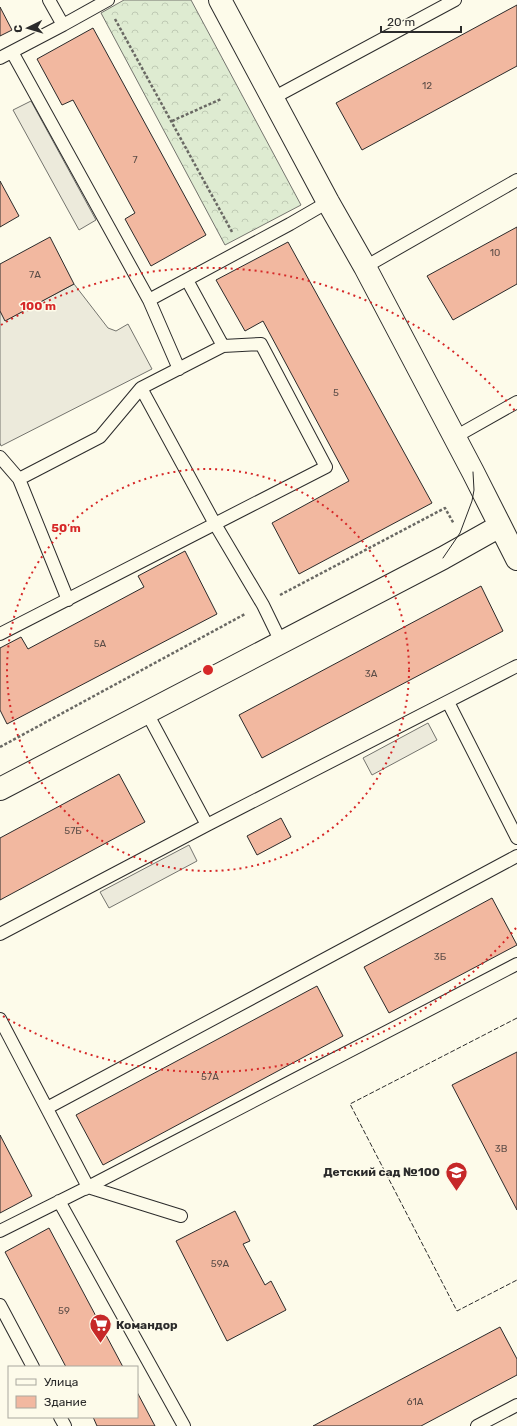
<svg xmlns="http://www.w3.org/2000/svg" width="517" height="1426" font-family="Rubik,sans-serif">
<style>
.forest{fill:url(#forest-crowns);stroke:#74746e}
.parking{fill:#eceadb;stroke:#74746e}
.building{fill:#f2b8a0;stroke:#2b2b2b}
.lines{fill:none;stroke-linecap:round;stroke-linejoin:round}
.service-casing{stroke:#2b2b2b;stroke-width:14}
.minor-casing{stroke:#2b2b2b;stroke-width:24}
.path{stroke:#6a6964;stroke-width:2.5;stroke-dasharray:3 2;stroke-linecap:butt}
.service{stroke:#fdfbea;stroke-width:12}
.minor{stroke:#fdfbea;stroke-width:22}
.tram{stroke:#2b2b2b;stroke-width:1}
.fence{stroke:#2b2b2b;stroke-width:1;stroke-dasharray:5 2;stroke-linecap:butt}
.ring{fill:none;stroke:#d62828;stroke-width:2;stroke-dasharray:2 4}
.labels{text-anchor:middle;stroke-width:3;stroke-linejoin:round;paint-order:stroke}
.number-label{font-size:10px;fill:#5d4e48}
.poi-label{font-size:12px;font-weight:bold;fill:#2b2b2b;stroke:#fdfbea;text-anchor:end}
.centre{fill:#d62828;stroke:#fdfbea;stroke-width:2}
.ring-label{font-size:12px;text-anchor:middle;font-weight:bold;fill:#d62828;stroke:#fdfbea;stroke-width:3;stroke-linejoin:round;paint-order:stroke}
</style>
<defs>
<pattern id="forest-crowns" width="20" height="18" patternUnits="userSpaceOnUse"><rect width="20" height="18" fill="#deebd1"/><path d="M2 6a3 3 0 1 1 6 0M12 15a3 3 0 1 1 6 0" fill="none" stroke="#bfcab4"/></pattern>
</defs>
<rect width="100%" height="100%" fill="#fdfbea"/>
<path class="forest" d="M 124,0 L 191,0 L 301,205 L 225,245 L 101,13 Z"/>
<path class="parking" d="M 31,101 L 96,220 L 79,230 L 13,110 Z
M 74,284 L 108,328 L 116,331 L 128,324 L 152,369 L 1,446 L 0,443 L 0,311 L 6,320 Z
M 428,723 L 437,740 L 372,775 L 363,758 Z
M 189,845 L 197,861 L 109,908 L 100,892 Z"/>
<path class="building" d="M 517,5 L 517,66 L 362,150 L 336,103 Z
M 0,7 L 12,30 L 0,36 Z
M 93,28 L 206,235 L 151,266 L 125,219 L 135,213 L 73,100 L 62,105 L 37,59 Z
M 0,181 L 19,216 L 0,227 Z
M 517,227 L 517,284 L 453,320 L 427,276 Z
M 50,237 L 74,284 L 5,321 L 0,311 L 0,264 Z
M 288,242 L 432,503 L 299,574 L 272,523 L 349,481 L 263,321 L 245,331 L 216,280 Z
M 185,551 L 217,614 L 7,724 L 0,710 L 0,648 L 21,637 L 28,649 L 144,587 L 138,576 Z
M 481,586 L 503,631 L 262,758 L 239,715 Z
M 119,774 L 145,822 L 0,900 L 0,838 Z
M 281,818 L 291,837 L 257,855 L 247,836 Z
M 492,898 L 517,945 L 389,1013 L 364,967 Z
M 317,986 L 343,1036 L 103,1165 L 76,1115 Z
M 517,1052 L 517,1210 L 452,1085 Z
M 0,1135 L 32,1196 L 0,1213 Z
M 235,1211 L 250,1241 L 243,1244 L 265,1285 L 271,1281 L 286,1310 L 227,1341 L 176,1241 Z
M 49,1228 L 123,1367 L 66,1367 L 5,1252 Z
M 500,1327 L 517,1359 L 517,1375 L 421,1426 L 313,1426 Z
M 137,1392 L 155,1426 L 97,1426 L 93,1417 L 137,1417 Z"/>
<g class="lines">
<defs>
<path id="service" d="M 49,0 L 63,25 L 108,0
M 12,52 L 149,300 L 290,224 L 328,202
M 0,58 L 63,25
M 273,98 L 455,0
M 365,267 L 517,180
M 187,280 L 223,346
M 149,300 L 179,369
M 455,437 L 517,402
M 0,457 L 19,479 L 68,600
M 19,479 L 100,437 L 141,388
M 0,634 L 326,467 L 261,344 L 223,346 L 141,388 L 215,524 L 263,605 L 281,642
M 448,702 L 517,838
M 147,713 L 207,825
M 0,934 L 207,825 L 517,666
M 0,1019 L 88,1187 L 82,1190
M 47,1108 L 517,856
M 85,1189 L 88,1187 L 181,1216
M 59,1201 L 184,1426
M 0,1231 L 88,1187 L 517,964
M 0,1305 L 33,1367
M 60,1417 L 65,1426
M 477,1426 L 517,1405"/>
<path id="minor" d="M 220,0 L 328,202 L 365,267 L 473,472 L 517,559
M 0,789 L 443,558 L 500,526"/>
</defs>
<use href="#service" class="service-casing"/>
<use href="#minor" class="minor-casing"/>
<path class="path" d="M 115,19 L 232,232
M 172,121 L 221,99
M 280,595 L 445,508 L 454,524
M 0,747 L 245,614"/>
<use href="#service" class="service"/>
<use href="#minor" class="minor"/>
<path class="tram" d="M 443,558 L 460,533 L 472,501 L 474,490 L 473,472"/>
<path class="fence" d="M 517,1018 L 350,1104 L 457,1311 L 517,1280"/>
</g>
<g class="ring">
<circle cx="208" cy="670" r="201"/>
<path d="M516 928A402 402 0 0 1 1 1015M1 325A402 402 0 0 1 516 412"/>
</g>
<defs>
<symbol id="school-pin" viewBox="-11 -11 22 30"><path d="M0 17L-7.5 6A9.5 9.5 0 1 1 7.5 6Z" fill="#c62828" stroke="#fdfbea"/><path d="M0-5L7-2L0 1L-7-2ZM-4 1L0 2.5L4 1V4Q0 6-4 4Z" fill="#fff"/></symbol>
<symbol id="supermarket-pin" viewBox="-11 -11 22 30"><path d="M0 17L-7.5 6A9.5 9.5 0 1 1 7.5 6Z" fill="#c62828" stroke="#fdfbea"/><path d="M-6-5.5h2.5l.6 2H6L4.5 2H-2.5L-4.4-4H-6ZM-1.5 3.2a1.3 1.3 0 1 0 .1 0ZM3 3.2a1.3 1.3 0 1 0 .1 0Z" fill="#fff"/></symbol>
</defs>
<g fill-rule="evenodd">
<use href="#school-pin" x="444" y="1160" width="25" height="34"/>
<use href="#supermarket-pin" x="88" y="1312" width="25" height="34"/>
</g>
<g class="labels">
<g class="number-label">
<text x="427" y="89">12</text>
<text x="135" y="163">7</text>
<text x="495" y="256">10</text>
<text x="35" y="278">7А</text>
<text x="336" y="396">5</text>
<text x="100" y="647">5А</text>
<text x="371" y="677">3А</text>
<text x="73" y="834">57Б</text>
<text x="440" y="960">3Б</text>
<text x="210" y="1080">57А</text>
<text x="501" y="1152">3В</text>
<text x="220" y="1267">59А</text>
<text x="64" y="1314">59</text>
<text x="415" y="1405">61А</text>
</g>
<g class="poi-label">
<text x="440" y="1176">Детский сад №100</text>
<text x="116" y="1329" text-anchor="start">Командор</text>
</g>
</g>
<circle cx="208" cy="670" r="6" class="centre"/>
<g class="ring-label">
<text x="38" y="310">100 m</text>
<text x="66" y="532">50 m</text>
</g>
<rect x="8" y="1366" width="130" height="52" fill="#fdfbea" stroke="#a9a89e"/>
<rect x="16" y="1379" width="20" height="6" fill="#fdfbea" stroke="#a9a89e"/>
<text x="44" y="1386" font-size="12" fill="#2b2b2b">Улица</text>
<rect x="16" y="1396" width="20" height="12" fill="#f2b8a0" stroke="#a9a89e"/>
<text x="44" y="1406" font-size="12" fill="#2b2b2b">Здание</text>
<g transform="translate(28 28) rotate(265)" stroke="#fdfbea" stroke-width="3" paint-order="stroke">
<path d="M0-3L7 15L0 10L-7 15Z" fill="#2b2b2b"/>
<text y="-6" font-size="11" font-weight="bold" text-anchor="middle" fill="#2b2b2b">С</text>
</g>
<path d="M381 26v6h80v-6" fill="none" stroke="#2b2b2b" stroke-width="2"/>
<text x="387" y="26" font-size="12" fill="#2b2b2b" stroke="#fdfbea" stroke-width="3" paint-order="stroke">20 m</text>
</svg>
